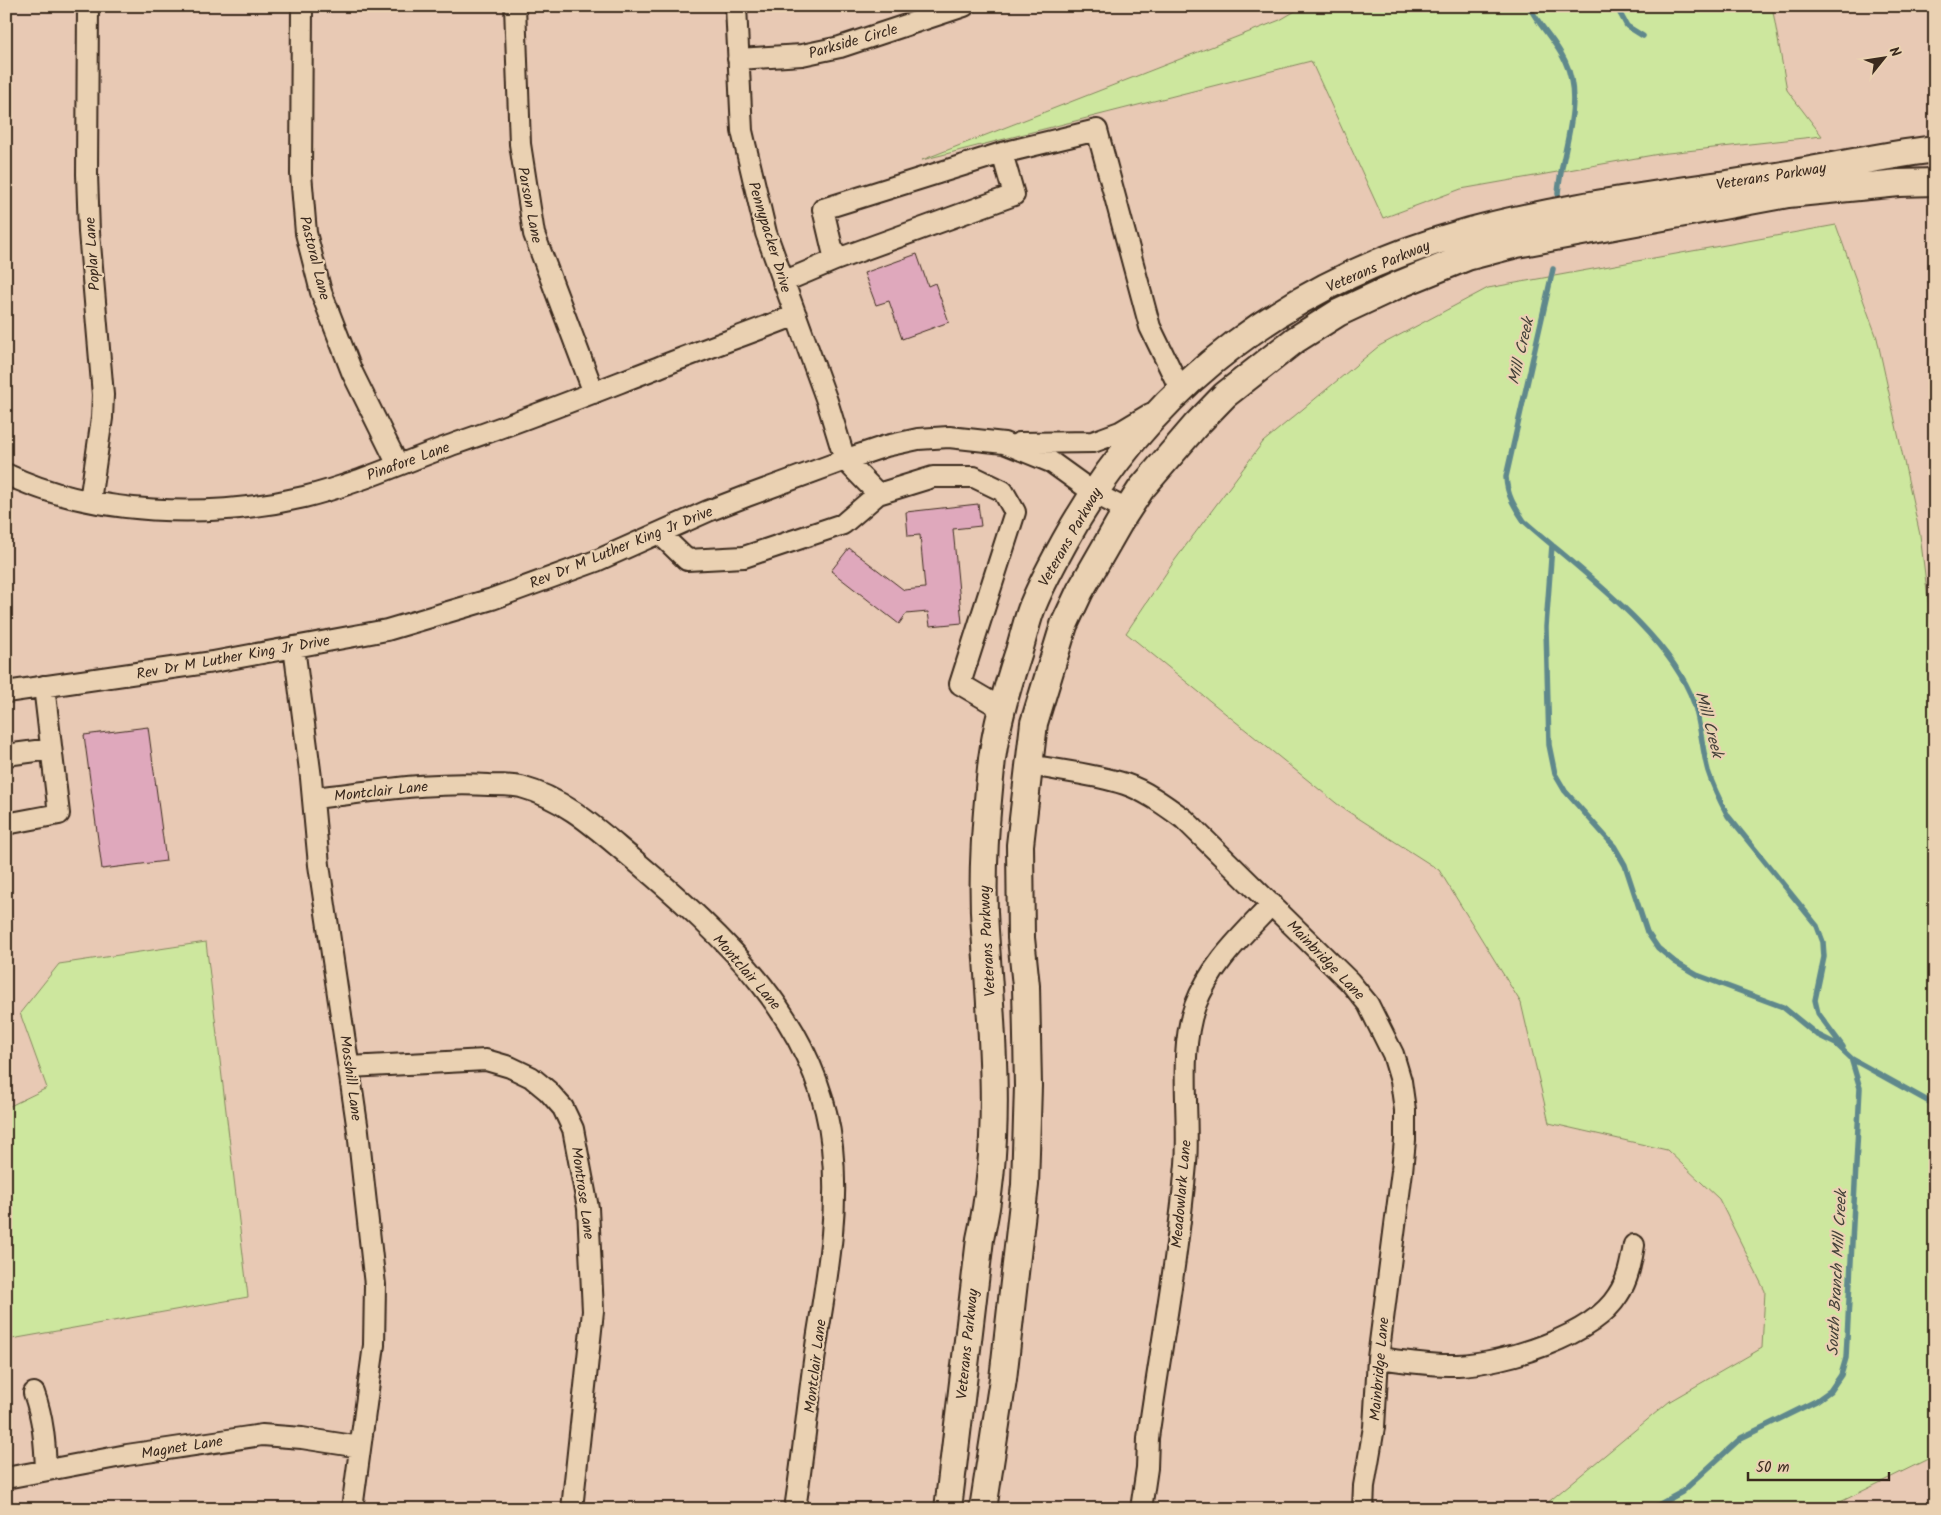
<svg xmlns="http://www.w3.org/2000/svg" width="1941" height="1515" font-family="Kalam,sans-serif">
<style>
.green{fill:#cde79e;stroke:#84885e}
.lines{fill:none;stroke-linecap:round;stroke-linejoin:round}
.stream{stroke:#5f888c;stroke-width:5.5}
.building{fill:#dfa8bc;stroke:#3b2a1e}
.minor-casing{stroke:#3b2a1e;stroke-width:24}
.major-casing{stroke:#3b2a1e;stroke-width:30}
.minor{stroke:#ead1b2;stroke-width:20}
.major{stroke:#ead1b2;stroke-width:26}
.labels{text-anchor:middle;stroke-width:4.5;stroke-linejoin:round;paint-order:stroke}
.street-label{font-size:15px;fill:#3b2a1e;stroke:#ead1b2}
.water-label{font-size:16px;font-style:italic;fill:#444139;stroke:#ead1b2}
</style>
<rect width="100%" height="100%" fill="#e8c9b4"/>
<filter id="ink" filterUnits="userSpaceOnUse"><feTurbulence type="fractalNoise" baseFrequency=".02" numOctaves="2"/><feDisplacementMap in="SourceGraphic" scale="10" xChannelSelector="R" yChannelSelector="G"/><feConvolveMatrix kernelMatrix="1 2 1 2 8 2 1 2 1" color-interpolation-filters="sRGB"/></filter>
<g filter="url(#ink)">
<path class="green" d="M 1304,6 L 1772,6 L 1787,90 L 1822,136 L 1659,154 L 1461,189 L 1383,218 L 1311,61 L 922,160 L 1280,20 Z
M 1836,225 L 1877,338 L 1920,535 L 1935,655 L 1935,1461 L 1932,1457 L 1826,1509 L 1540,1509 L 1670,1401 L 1762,1348 L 1765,1291 L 1719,1199 L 1667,1150 L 1549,1123 L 1521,1003 L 1439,870 L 1341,807 L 1126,633 L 1175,560 L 1263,442 L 1379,346 L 1488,288 Z
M 206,942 L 248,1297 L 6,1340 L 6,1108 L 47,1088 L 20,1013 L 59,964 Z"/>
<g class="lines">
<path class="stream" d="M 1529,6 C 1539,26 1556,41 1565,61 C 1585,103 1561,151 1558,194
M 1616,6 L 1627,26 L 1643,36
M 1553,269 L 1506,477 C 1507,495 1514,506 1524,521 C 1578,569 1670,634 1694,703 C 1701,725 1702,749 1708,771 C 1713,787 1720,801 1728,816 L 1817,926 L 1823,942 L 1824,957 L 1815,1000 L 1818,1013 L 1843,1047
M 1552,545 L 1546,627 L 1549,745 L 1555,774 L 1565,791 L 1614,846 L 1625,865 L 1647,932 L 1658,948 L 1675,962 L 1697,975 L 1783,1007 L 1816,1034 L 1836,1044 L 1851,1058 L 1860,1088 L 1846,1358 L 1841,1375 L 1830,1391 L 1816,1401 L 1741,1438 L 1682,1492 L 1651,1509
M 1852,1059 L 1935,1105"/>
</g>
<path class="building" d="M 917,254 L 928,286 L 935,283 L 949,322 L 902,339 L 889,301 L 876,305 L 864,273 Z
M 978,504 L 981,526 L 953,529 L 962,623 L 930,626 L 928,612 L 906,614 L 899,624 L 831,571 L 849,548 L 904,590 L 925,588 L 920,535 L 908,536 L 906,512 Z
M 148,727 L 166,861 L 102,869 L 84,735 Z"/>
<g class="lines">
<defs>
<path id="minor" d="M 88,6 L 87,174 L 89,232 L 103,395 L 102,418 L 90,501
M 302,6 L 301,174 L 306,233 L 321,292 L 352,372 L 398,465
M 515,6 L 520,144 L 534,234 L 594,393
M 736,6 L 742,131 L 766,233 L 827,401 L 845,460 L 878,494
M 738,59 L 802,55 L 840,47 L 964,6
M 835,260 L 823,209 L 1002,153
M 783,282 L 835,260 L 1014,195 L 1002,153 L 1097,130 L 1150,327 L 1180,389
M 1019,443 L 1093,442 L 1120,432 L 1150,414
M 6,474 C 93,516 211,519 304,497 C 357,484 406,461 457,443 C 528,419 597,391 667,364 C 710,347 753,332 796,315
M 659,533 L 687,560 L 744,557 L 843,524 L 878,494 L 933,477 L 974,477 L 1003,491 L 1015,512 L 960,684 L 1001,708
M 294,647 L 311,778 L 319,865 L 358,1131 L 375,1285 L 374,1345 L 352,1509
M 6,692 L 213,662 L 387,630 L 492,599 L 596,561 L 708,511 L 747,496 L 853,457 L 886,446 L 918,439 L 949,437 L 1004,443 L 1051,462 L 1094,493 L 1127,510
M 6,755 L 51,749
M 1030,765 C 1061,771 1095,774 1125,784 C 1146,791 1166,806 1184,819 L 1350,982 L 1368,1004 L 1393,1054 L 1401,1081 L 1405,1110 L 1405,1140 L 1402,1171 L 1378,1358 L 1374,1427 L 1364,1486 L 1363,1509
M 313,798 C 371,792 430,781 489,785 C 499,785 511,785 521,787 C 566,799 598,830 633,859 C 724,936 819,1022 832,1147 C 839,1210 828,1271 818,1333 C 809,1391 804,1450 795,1509
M 6,824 L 59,814 L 44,686
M 349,1067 L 486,1060 L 510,1067 L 531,1077 L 548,1091 L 563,1108 L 573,1129 L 588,1208 L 593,1311 L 572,1509
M 1378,1358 C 1404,1361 1432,1366 1458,1365 C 1504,1363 1592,1337 1618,1295 C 1628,1280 1631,1263 1634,1245
M 34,1393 C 43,1418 45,1443 46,1470
M 6,1478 L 127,1455 L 262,1435 L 302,1438 L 360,1447
M 1141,1509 L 1147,1468 L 1148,1438 C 1161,1347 1178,1256 1186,1164 C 1190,1115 1178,1053 1195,1006 C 1211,964 1242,936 1272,904"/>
<path id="major" d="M 948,1509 L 980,1239 C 1003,1138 992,1033 985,931 C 981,874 986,816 992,759 C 997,722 1007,687 1019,651 C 1023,638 1026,624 1031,610 C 1040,586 1053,563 1065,541 C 1153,381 1295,279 1470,231 C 1566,205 1667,194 1765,178 C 1822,169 1878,156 1935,149
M 983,1509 L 1003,1379 L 1025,1185 L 1028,1086 L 1026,986 L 1021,938 L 1020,845 L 1034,723 L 1064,625 L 1080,591 L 1119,523 L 1141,489 L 1196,425 L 1225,395 L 1295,340 L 1338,313 L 1398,285 L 1467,257 L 1517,244 L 1788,194 L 1899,183 L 1935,182"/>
</defs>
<use href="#minor" class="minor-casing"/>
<use href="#major" class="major-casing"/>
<use href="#minor" class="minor"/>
<use href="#major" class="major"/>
</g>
</g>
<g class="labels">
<g class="street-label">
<text transform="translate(853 41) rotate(-16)" y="5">Parkside Circle</text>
<text transform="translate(1771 176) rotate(-9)" y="5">Veterans Parkway</text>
<text transform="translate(530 205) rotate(79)" y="5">Parson Lane</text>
<text transform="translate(770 237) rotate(73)" y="5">Pennypacker Drive</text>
<text transform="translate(92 254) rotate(-94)" y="5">Poplar Lane</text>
<text transform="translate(315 258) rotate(76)" y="5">Pastoral Lane</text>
<text transform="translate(1378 266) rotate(-23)" y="5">Veterans Parkway</text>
<text transform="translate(408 461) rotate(-20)" y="5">Pinafore Lane</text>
<text transform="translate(1070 537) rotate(-60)" y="5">Veterans Parkway</text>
<text transform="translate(621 547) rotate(-22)" y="5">Rev Dr M Luther King Jr Drive</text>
<text transform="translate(233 657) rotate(-10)" y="5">Rev Dr M Luther King Jr Drive</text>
<text transform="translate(381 791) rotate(-6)" y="5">Montclair Lane</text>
<text transform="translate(987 941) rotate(-93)" y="5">Veterans Parkway</text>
<text transform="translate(1326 960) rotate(46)" y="5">Mainbridge Lane</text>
<text transform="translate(747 972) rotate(49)" y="5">Montclair Lane</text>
<text transform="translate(351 1078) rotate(82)" y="5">Mosshill Lane</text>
<text transform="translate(583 1193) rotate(82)" y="5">Montrose Lane</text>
<text transform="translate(1181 1194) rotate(-85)" y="5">Meadowlark Lane</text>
<text transform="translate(967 1344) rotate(-84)" y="5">Veterans Parkway</text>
<text transform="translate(815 1366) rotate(-83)" y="5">Montclair Lane</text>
<text transform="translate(1379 1369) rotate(-85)" y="5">Mainbridge Lane</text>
<text transform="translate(182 1447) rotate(-9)" y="5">Magnet Lane</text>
</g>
<g class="water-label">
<text transform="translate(1520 351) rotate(-77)" y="6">Mill Creek</text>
<text transform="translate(1710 724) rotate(75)" y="6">Mill Creek</text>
<text transform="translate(1836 1273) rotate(-87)" y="6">South Branch Mill Creek</text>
</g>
</g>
<rect width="1941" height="1515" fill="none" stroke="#ead1b2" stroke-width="25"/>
<rect x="12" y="12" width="1916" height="1490" fill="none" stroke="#3b2a1e" stroke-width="2" filter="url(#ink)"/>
<g transform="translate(1884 58) rotate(60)" stroke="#ead1b2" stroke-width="4" paint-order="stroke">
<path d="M0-4L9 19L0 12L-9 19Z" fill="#3b2a1e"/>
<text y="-8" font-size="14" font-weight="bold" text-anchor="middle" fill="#3b2a1e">N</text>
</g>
<path d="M1748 1472v8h141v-8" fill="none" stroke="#3b2a1e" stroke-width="2.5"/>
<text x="1756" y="1472" font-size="15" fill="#3b2a1e" stroke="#ead1b2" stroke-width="4" paint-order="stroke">50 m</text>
</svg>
